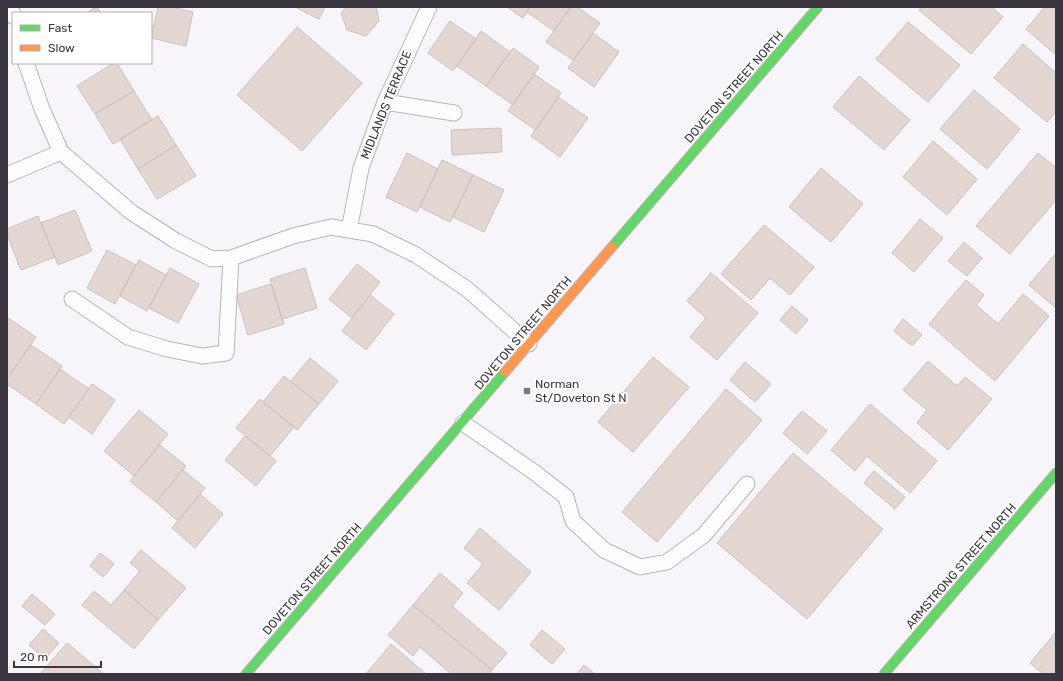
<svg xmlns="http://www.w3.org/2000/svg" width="1063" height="681" font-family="Rubik,sans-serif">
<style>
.building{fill:#e4d7d1;stroke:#c7c1c1}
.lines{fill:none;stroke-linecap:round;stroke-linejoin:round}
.lane-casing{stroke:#b7b4ba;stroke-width:17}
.fast-casing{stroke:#b7b4ba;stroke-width:11}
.slow-casing{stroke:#b7b4ba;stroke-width:11}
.lane{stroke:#fefdfe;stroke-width:15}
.fast{stroke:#63d668;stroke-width:9}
.slow{stroke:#ff974d;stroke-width:9}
.poi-dot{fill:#7c7880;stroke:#fff;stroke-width:1.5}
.labels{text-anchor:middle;stroke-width:4;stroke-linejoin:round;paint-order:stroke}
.street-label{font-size:12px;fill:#3a353e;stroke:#fff}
.poi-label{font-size:12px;fill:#3a353e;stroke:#fff;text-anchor:start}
</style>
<rect width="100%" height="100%" fill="#f7f4fa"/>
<path class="building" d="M 97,7 L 101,13 L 86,13 L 96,7 Z
M 158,7 L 171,7 L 193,12 L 186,46 L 151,38 Z
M 295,7 L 325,7 L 319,19 Z
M 346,7 L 376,7 L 379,21 L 366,36 L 347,30 L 341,13 Z
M 507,7 L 530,7 L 523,18 Z
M 530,7 L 571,7 L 554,31 L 527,12 Z
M 571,7 L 577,7 L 600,23 L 573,60 L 546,42 Z
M 921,7 L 992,7 L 1003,17 L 971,54 L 919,10 Z
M 1045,7 L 1056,7 L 1056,55 L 1026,29 Z
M 450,21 L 476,39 L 453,71 L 428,53 Z
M 908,22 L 960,65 L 928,102 L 876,59 Z
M 297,27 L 362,83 L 302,151 L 237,95 Z
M 481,31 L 510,52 L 486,86 L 457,66 Z
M 593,33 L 619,52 L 594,87 L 568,68 Z
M 1023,44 L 1056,73 L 1056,112 L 1047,122 L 994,78 Z
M 513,48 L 539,67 L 513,105 L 486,86 Z
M 114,63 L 117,63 L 134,91 L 95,114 L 77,86 Z
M 534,74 L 561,93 L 536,130 L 508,111 Z
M 859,76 L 910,120 L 884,150 L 833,107 Z
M 974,90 L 1020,129 L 987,169 L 940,129 Z
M 134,91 L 152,120 L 113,144 L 95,114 Z
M 558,97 L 588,118 L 560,157 L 531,136 Z
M 158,116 L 176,145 L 138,169 L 120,139 Z
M 501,128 L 502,152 L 452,155 L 451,130 Z
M 933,141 L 977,179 L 947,215 L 903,177 Z
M 176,145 L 196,176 L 157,199 L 138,169 Z
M 407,153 L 438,169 L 417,212 L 386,197 Z
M 1038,153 L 1056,168 L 1056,200 L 1010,254 L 976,226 Z
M 442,160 L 473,175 L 450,222 L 420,207 Z
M 821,168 L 863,204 L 831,242 L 789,207 Z
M 473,175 L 504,190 L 484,232 L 453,217 Z
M 75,210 L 92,251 L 58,265 L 41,223 Z
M 38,216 L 55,257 L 21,270 L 7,235 L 7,229 Z
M 920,219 L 943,238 L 914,272 L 892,253 Z
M 764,225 L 814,267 L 790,295 L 770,278 L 751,300 L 721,274 Z
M 964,242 L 982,258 L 967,276 L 948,261 Z
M 107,250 L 136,265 L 115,304 L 87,288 Z
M 1056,253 L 1056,308 L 1029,285 Z
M 139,260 L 166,275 L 147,311 L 120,296 Z
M 357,264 L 380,282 L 352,318 L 329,299 Z
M 170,268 L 199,284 L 178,323 L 149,308 Z
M 305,268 L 317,308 L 282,319 L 270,279 Z
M 711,273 L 758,313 L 717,360 L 690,337 L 706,318 L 687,301 Z
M 966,280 L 984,295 L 976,305 L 998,324 L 1023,294 L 1049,316 L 995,381 L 929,324 Z
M 271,284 L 284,324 L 248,335 L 236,295 Z
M 370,295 L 394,314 L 366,350 L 342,331 Z
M 792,306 L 808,320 L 796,334 L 780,320 Z
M 8,318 L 36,337 L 10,375 L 7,373 L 7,319 Z
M 903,319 L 922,335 L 912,346 L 894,331 Z
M 31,345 L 62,366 L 36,404 L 7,384 L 7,379 Z
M 653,357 L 689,387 L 633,452 L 598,422 Z
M 310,358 L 338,381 L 319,404 L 291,381 Z
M 928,361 L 957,386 L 965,377 L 992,399 L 948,450 L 917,423 L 927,410 L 903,390 Z
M 745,362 L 771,384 L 755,402 L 730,380 Z
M 60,369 L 89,389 L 64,424 L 36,404 Z
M 284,376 L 319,404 L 297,430 L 263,402 Z
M 92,384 L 115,400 L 92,434 L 69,417 Z
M 726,389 L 762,420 L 657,542 L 622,512 Z
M 260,399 L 294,427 L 270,456 L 236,428 Z
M 870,404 L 937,461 L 910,493 L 867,456 L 855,471 L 831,450 Z
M 139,410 L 168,434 L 134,476 L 104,451 Z
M 802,411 L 827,431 L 807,454 L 783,433 Z
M 245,436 L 276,461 L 256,486 L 225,460 Z
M 160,445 L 186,466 L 156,502 L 130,481 Z
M 793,453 L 883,529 L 807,619 L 717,543 Z
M 183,470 L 205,488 L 178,521 L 156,502 Z
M 874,471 L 905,497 L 895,509 L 864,483 Z
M 200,494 L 223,514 L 195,548 L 172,528 Z
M 480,528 L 531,572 L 499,610 L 467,583 L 483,564 L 464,548 Z
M 141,550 L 186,588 L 158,620 L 124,590 L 140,571 L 130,563 Z
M 100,553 L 114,564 L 103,577 L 90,566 Z
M 440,573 L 463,593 L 452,606 L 507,653 L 492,670 L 413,605 Z
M 124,590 L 158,620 L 134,649 L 82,605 L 94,591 L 111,605 Z
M 32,594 L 55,614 L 45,625 L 22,606 Z
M 413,605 L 492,670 L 489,674 L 451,674 L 420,647 L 413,656 L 388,635 Z
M 43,629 L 59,643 L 45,659 L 29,645 Z
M 542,630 L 565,649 L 552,664 L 530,645 Z
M 1056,632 L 1056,674 L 1043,674 L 1030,663 Z
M 67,643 L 104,674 L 40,674 Z
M 391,644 L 426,674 L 366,674 Z
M 584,665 L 595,674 L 577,674 Z"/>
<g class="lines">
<defs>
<path id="lane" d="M 11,7 L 13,16
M 26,63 L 42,109 L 61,152 L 131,212 L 176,241 L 212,259 L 231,258 L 293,236 L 331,227 L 373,234 L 416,255 L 467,289 L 529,344
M 385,102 L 454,113
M 7,175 L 61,152
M 349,230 L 361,168 L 385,102 L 429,7
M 72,299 L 128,337 L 167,349 L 202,356 L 226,353 L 231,258
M 463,423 L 534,472 L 566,497 L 573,521 L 604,550 L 640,567 L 667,562 L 704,535 L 747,484"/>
<path id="fast" d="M 612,247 L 818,7
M 246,674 L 505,372
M 884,674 L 1056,473"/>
<path id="slow" d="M 505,372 L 612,247"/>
</defs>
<use href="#lane" class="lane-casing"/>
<use href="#fast" class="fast-casing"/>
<use href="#slow" class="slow-casing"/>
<use href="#lane" class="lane"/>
<use href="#fast" class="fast"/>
<use href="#slow" class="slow"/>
</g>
<rect class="poi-dot" x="523" y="387" width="8" height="8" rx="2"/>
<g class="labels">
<g class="street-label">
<text transform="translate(734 87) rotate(-49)" y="4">DOVETON STREET NORTH</text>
<text transform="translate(386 105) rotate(-68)" y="4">MIDLANDS TERRACE</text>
<text transform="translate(523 333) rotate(-50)" y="4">DOVETON STREET NORTH</text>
<text transform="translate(961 566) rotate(-49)" y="4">ARMSTRONG STREET NORTH</text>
<text transform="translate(312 579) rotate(-49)" y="4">DOVETON STREET NORTH</text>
</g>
<g class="poi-label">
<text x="535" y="388">Norman<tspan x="535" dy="14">St/Doveton St N</tspan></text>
</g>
</g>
<rect width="1063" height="681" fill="none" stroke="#3a353e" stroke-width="16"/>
<rect x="12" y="12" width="140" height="52" fill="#ffffff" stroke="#b0aeb2"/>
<rect x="20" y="25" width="20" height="6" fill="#63d668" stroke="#b0aeb2"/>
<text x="48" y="32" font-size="12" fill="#3a353e">Fast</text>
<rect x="20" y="45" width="20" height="6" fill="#ff974d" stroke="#b0aeb2"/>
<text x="48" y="52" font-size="12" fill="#3a353e">Slow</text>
<path d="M14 661v6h87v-6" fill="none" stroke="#3a353e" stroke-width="2"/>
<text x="20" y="661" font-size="12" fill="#3a353e" stroke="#ffffff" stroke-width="3" paint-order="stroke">20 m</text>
</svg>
